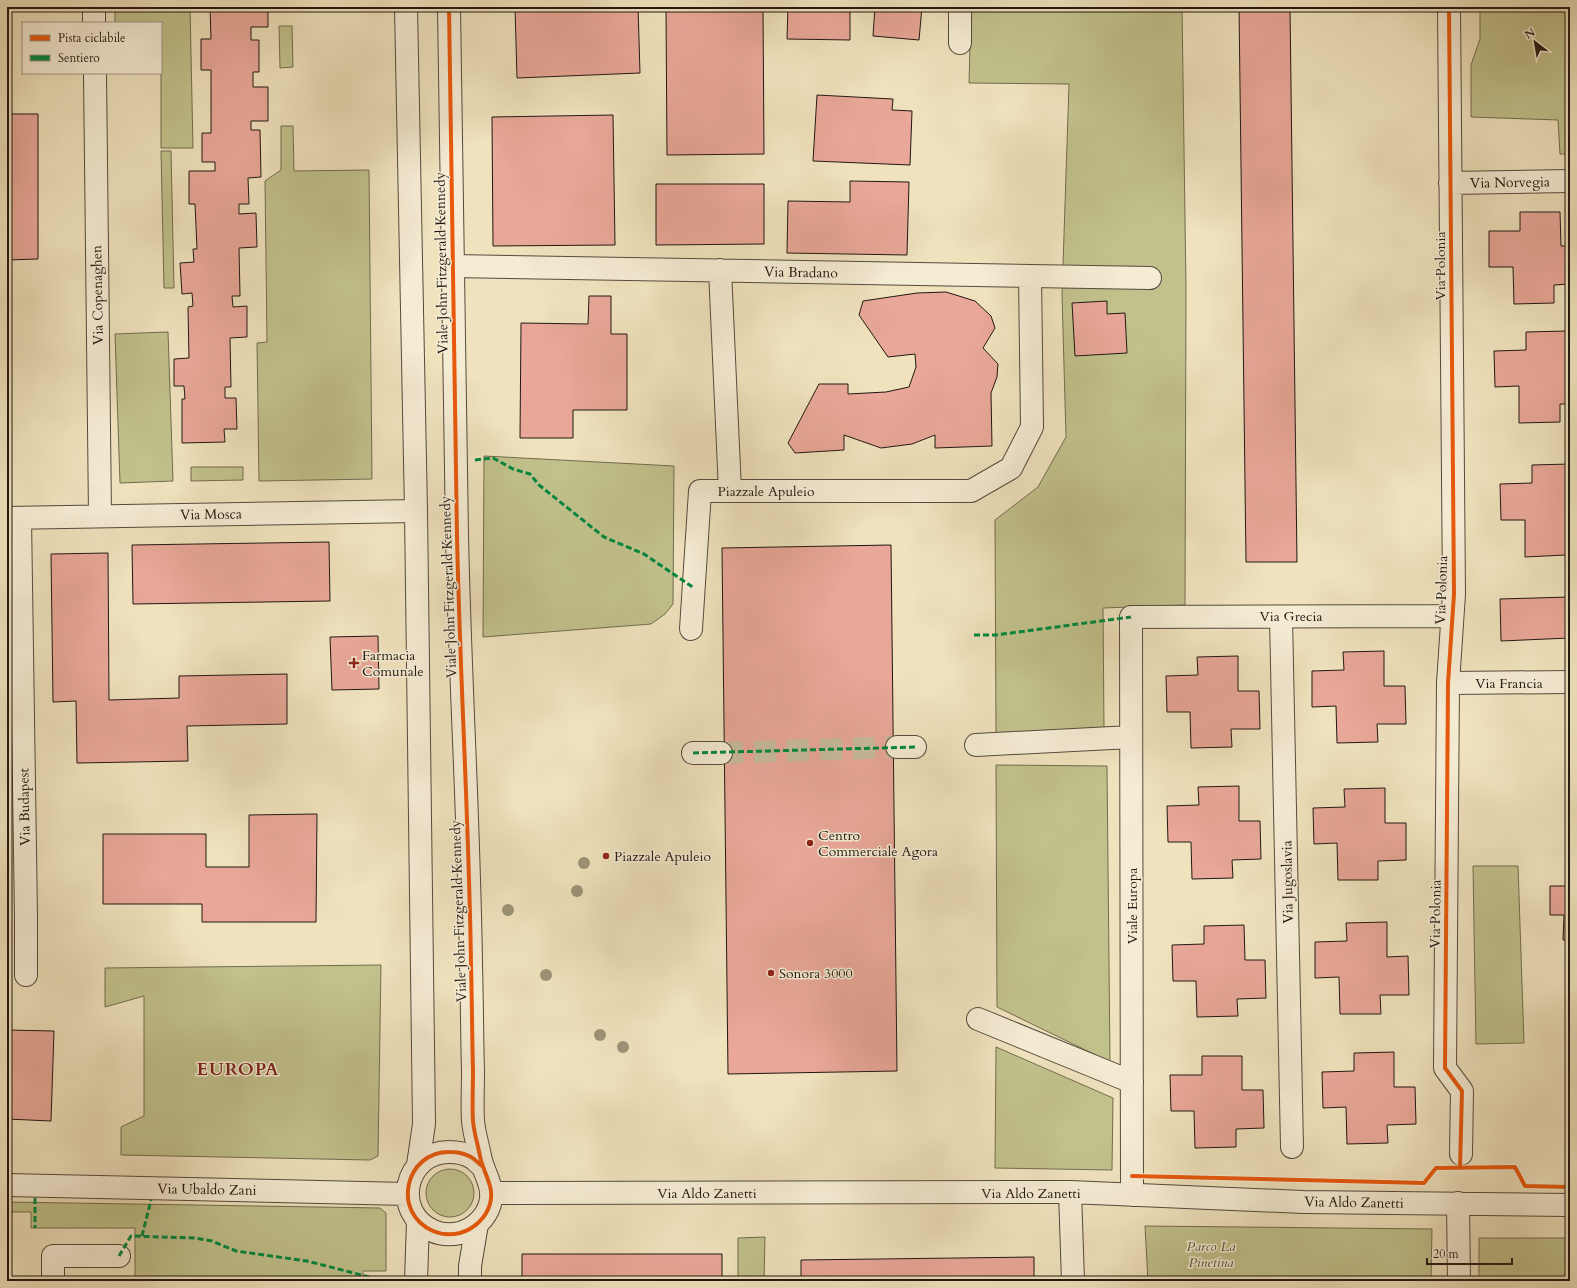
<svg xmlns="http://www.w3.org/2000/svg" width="1577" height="1288" font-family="Cardo,serif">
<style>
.green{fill:#c1c18c;stroke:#726c4f}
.building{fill:#e8a798;stroke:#221812}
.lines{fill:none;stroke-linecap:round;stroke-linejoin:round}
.minor-tunnel{stroke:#c6ba9b;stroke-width:22;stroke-dasharray:22 11;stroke-linecap:butt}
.minor-casing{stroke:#554a3d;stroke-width:24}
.minor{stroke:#f5ecd4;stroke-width:22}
.quiet{stroke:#00873e;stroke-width:3;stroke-dasharray:6 3;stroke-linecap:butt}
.cycleway-casing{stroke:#f5ecd4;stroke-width:6}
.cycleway{stroke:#e8590c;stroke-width:4}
.tree{fill:#9d9377}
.poi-dot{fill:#8f2418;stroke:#f5ecd4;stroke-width:1.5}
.labels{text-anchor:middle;stroke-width:3;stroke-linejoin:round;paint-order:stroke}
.street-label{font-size:14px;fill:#221812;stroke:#f5ecd4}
.poi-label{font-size:14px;fill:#221812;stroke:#f5ecd4;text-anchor:start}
.park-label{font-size:14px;font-style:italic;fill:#5a533d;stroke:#f5ecd4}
.district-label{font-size:18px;font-weight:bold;letter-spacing:1px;fill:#7a1f14;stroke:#f5ecd4}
</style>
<rect width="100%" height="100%" fill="#efe2bd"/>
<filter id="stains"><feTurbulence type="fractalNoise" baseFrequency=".005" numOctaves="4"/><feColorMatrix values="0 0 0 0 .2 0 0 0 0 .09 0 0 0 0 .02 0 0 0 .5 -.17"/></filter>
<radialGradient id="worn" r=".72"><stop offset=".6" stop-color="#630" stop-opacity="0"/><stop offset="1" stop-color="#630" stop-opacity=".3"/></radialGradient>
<path class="green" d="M 115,7 L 190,7 L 193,148 L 161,148 L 161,23 L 115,23 Z
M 971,7 L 1182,7 L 1186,288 L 1185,605 L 1103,608 L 1104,730 L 996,734 L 995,520 L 1038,487 L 1066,437 L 1062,295 L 1069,84 L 969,83 Z
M 1480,7 L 1570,7 L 1570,154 L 1560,154 L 1558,120 L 1471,117 L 1471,65 L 1480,39 Z
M 279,26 L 292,26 L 293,67 L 280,68 Z
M 281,126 L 293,126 L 294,171 L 369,170 L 372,479 L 259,481 L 257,343 L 267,342 L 265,181 L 281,170 Z
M 161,151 L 171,151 L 174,288 L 164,288 Z
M 168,332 L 173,481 L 120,483 L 115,334 Z
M 484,456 L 674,466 L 673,604 L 665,614 L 651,624 L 483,637 Z
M 191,467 L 243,467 L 243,480 L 191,481 Z
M 996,765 L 1107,766 L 1110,1062 L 997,1007 Z
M 1473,866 L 1518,866 L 1524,1043 L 1476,1044 Z
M 381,965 L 378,1156 L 370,1160 L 121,1155 L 121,1127 L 144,1116 L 144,996 L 105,1007 L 105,968 Z
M 996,1047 L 1113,1098 L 1112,1170 L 995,1168 Z
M426 1193a24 24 0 1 1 48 0a24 24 0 1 1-48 0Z
M 7,1202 L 380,1208 L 386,1213 L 386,1271 L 363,1271 L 363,1281 L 135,1281 L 135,1228 L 31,1228 L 31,1212 L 7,1212 Z
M 1145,1226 L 1432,1229 L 1431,1281 L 1148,1281 Z
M 765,1237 L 764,1281 L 738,1281 L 738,1238 Z
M 1479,1238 L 1570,1238 L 1570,1281 L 1479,1281 Z"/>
<path class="building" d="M 210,7 L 268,7 L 268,27 L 251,27 L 251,40 L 259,40 L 259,72 L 253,72 L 253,87 L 268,87 L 268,121 L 251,121 L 251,130 L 260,130 L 261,177 L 248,178 L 249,204 L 239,204 L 239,214 L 256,213 L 257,247 L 239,248 L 240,296 L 232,296 L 233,307 L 247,306 L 247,337 L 230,338 L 231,387 L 225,387 L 225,398 L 236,398 L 237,429 L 224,429 L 225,442 L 182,443 L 182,399 L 185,399 L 184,386 L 174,386 L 174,359 L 189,358 L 188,307 L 193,306 L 192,293 L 182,294 L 180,263 L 194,262 L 193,249 L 197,249 L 195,204 L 189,204 L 189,171 L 215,171 L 215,162 L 202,162 L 202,133 L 211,133 L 211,70 L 201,70 L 201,39 L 211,39 Z
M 515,7 L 638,7 L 640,73 L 517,78 Z
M 788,7 L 850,7 L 850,40 L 787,39 Z
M 875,7 L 922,7 L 919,40 L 873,36 Z
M 1239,7 L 1290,7 L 1297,562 L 1246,562 Z
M 763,9 L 764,154 L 667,155 L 666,10 Z
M 817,95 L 893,99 L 892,110 L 912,111 L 910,165 L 813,161 Z
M 7,114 L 38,114 L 38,259 L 7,260 Z
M 613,115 L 615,245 L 493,246 L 492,117 Z
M 850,181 L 909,182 L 907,255 L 787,253 L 788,201 L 850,202 Z
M 656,184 L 764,184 L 764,244 L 656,245 Z
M 1520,212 L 1560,212 L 1561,246 L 1570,246 L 1570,284 L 1554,285 L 1554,303 L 1514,304 L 1513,267 L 1489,267 L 1489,231 L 1520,231 Z
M 946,292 L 975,301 L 991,316 L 995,328 L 983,348 L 998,364 L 997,377 L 991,393 L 992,446 L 935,448 L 935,435 L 912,444 L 881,448 L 844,435 L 844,450 L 795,453 L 788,443 L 819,384 L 848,384 L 848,394 L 886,392 L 909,387 L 916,367 L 915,354 L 888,357 L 859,315 L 863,301 L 917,293 Z
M 589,296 L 611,296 L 611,334 L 627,334 L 627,410 L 573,410 L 573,438 L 520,438 L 521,323 L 588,324 Z
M 1107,301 L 1107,314 L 1125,313 L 1127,353 L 1075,356 L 1072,303 Z
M 1566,331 L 1566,366 L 1570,366 L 1570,404 L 1560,404 L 1560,422 L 1519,423 L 1519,386 L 1495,387 L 1494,351 L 1526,350 L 1526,332 Z
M 1570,464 L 1570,537 L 1566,537 L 1566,555 L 1525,557 L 1525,520 L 1501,520 L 1500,484 L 1532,483 L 1532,465 Z
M 329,542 L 330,601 L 133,604 L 132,545 Z
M 891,545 L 897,1071 L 728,1074 L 722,548 Z
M 108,553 L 109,700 L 179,698 L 179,676 L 287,674 L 287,724 L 187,726 L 188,761 L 77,763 L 76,701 L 53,702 L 51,554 Z
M 1570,597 L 1570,638 L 1501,641 L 1500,599 Z
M 378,636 L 379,689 L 332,690 L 330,637 Z
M 1384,651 L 1384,686 L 1405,686 L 1406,724 L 1377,724 L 1378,742 L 1337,743 L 1336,706 L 1312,707 L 1312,671 L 1344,670 L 1343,652 Z
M 1238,656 L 1238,691 L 1259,691 L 1260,729 L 1231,729 L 1232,747 L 1191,748 L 1190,712 L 1167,712 L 1166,676 L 1198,675 L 1197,657 Z
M 1239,786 L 1239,821 L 1260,821 L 1261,859 L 1232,860 L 1233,878 L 1192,879 L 1191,842 L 1168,842 L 1167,806 L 1199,805 L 1198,787 Z
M 1385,788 L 1385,823 L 1406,823 L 1406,860 L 1378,861 L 1378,880 L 1338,880 L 1337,843 L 1314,844 L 1313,808 L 1345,807 L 1344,789 Z
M 317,814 L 316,922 L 202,922 L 202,904 L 103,904 L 103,834 L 206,834 L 206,867 L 249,867 L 249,815 Z
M 1550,886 L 1570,886 L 1570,940 L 1563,940 L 1564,915 L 1550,915 Z
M 1387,922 L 1387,957 L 1408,956 L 1409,995 L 1380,995 L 1381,1014 L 1340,1014 L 1339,977 L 1315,978 L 1315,942 L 1347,941 L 1346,923 Z
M 1244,925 L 1245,960 L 1265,960 L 1266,998 L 1237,999 L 1238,1016 L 1197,1017 L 1196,981 L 1173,981 L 1172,945 L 1204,944 L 1204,926 Z
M 7,1030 L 54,1031 L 51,1121 L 7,1119 Z
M 1394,1052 L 1394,1087 L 1415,1087 L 1416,1124 L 1387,1125 L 1388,1143 L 1347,1144 L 1346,1107 L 1323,1108 L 1322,1072 L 1354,1071 L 1354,1053 Z
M 1202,1056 L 1242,1056 L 1242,1090 L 1263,1090 L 1264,1128 L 1236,1129 L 1236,1147 L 1195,1148 L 1194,1111 L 1171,1111 L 1170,1075 L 1202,1075 Z
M 522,1254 L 722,1254 L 722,1281 L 522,1281 Z
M 1034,1257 L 1034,1281 L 801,1281 L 801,1260 Z"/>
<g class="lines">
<path class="minor-tunnel" d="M 721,753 L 897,747"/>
<defs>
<path id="minor" d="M 94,7 L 94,23
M 406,7 L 416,511 L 424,1124 L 418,1165
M 449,7 C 451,183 453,359 457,536 C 460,679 469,821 471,964 C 472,1000 472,1036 473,1071 C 473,1088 472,1105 473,1121 C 474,1133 478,1145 480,1156 C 483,1173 495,1186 490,1204 C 486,1218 474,1229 460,1233 C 451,1235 442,1235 433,1231 C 391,1213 405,1151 450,1152 C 457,1152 464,1153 471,1157 C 475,1159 478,1163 482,1166
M 960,7 L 960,43
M 1449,7 L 1454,594 L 1448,683 L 1445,1068 L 1462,1091 L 1461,1154
M 95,73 L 100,516
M 1450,183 L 1570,181
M 452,266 L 1150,278
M 720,270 L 730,491
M 7,518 L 416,511
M 20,518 L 26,917 L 26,975
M 1281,617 L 1292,1147
M 691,629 L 700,491 L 971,491 L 1011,468 L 1032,427 L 1030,276
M 1448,683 L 1570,682
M 976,745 L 1131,737
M 897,747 L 915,747
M 693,753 L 721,753
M 978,1019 L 1132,1082
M 7,1185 L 407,1194
M 1070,1192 L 1073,1281
M 491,1193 L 1070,1192 L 1303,1202 L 1570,1205
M 1132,1195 L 1131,617 L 1451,616
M 1458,1203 L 1459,1281
M 53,1281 L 53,1256 L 119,1256
M 416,1281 L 418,1221
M 470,1281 L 470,1266 L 477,1224"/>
</defs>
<use href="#minor" class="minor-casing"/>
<use href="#minor" class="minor"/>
<path class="quiet" d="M 475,460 L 493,458 L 513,469 L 530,474 L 539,485 L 604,537 L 644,554 L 694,588
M 974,635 L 996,635 L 1131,617
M 693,753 L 915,747
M 35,1198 L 35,1228
M 142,1236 L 151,1200
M 119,1256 L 131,1236 L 194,1238 L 212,1241 L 236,1251 L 307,1261 L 369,1277"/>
<defs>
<path id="cycleway" d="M 449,7 C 451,183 453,359 457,536 C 460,679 469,821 471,964 C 472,1000 472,1036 473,1071 C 473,1088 472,1105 473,1121 C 474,1133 478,1145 480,1156 C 483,1173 495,1186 490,1204 C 486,1218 474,1229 460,1233 C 451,1235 442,1235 433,1231 C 391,1213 405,1151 450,1152 C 457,1152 464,1153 471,1157 C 475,1159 478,1163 482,1166
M 1449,7 L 1454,594 L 1448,683 L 1445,1068 L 1462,1091 L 1460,1168
M 1132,1176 L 1424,1183 L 1436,1168 L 1515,1167 L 1525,1186 L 1570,1187"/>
</defs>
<use href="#cycleway" class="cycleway-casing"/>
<use href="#cycleway" class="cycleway"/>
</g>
<g class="tree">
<circle cx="584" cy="863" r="6"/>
<circle cx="577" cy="891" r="6"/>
<circle cx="508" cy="910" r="6"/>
<circle cx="546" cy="975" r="6"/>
<circle cx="600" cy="1035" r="6"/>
<circle cx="623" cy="1047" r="6"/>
</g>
<g class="poi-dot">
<path d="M352 657h4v4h4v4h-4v4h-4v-4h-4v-4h4z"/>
<circle cx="810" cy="843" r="4"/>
<circle cx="606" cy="856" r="4"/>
<circle cx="771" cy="973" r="4"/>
</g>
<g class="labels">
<g class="street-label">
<text transform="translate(1510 182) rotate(-1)" y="5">Via Norvegia</text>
<text transform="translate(441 263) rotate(-91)" y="5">Viale John Fitzgerald Kennedy</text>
<text transform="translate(1440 266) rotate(-90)" y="5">Via Polonia</text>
<text transform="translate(801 272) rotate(1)" y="5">Via Bradano</text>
<text transform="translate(97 295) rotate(-91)" y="5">Via Copenaghen</text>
<text x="766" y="496">Piazzale Apuleio</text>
<text transform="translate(211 514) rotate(-1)" y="5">Via Mosca</text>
<text transform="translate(448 587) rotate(-92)" y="5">Viale John Fitzgerald Kennedy</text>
<text transform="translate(1441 590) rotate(-88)" y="5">Via Polonia</text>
<text x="1291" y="621">Via Grecia</text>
<text x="1509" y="688">Via Francia</text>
<text transform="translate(24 807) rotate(-91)" y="5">Via Budapest</text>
<text transform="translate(1287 882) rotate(-91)" y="5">Via Jugoslavia</text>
<text transform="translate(1132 906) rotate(-90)" y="5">Viale Europa</text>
<text transform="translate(458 911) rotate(-92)" y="5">Viale John Fitzgerald Kennedy</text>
<text transform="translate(1435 914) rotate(-89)" y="5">Via Polonia</text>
<text transform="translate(207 1189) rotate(1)" y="5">Via Ubaldo Zani</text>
<text x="707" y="1198">Via Aldo Zanetti</text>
<text x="1031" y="1198">Via Aldo Zanetti</text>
<text transform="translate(1354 1202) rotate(1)" y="5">Via Aldo Zanetti</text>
</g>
<g class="poi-label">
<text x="362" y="660">Farmacia<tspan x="362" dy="16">Comunale</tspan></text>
<text x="818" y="840">Centro<tspan x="818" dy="16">Commerciale Agora</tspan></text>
<text x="614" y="861">Piazzale Apuleio</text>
<text x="779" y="978">Sonora 3000</text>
</g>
<g class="park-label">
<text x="1211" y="1251">Parco La<tspan x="1211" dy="16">Pinetina</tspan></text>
</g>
<g class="district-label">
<text x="238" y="1075">EUROPA</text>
</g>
</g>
<rect width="1577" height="1288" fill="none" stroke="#efe2bd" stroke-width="24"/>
<rect x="8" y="8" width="1561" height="1272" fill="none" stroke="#221812" stroke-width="2"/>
<rect x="12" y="12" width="1553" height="1264" fill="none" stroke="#221812"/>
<rect x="22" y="22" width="140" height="52" fill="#f5ecd4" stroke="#a19786"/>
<rect x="30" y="35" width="20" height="6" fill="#e8590c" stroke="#a19786"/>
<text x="58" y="42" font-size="12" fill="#221812">Pista ciclabile</text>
<rect x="30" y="55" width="20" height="6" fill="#00873e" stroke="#a19786"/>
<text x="58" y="62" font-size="12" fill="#221812">Sentiero</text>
<g transform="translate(1535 42) rotate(329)" stroke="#f5ecd4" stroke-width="3" paint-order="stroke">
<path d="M0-3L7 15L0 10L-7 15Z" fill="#221812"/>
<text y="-6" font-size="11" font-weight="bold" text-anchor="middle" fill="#221812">N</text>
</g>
<path d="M1427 1258v6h85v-6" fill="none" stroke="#221812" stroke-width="2"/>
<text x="1433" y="1258" font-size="12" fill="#221812" stroke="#f5ecd4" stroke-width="3" paint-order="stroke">20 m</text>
<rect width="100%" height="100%" filter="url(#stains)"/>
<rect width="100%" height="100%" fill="url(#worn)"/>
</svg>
